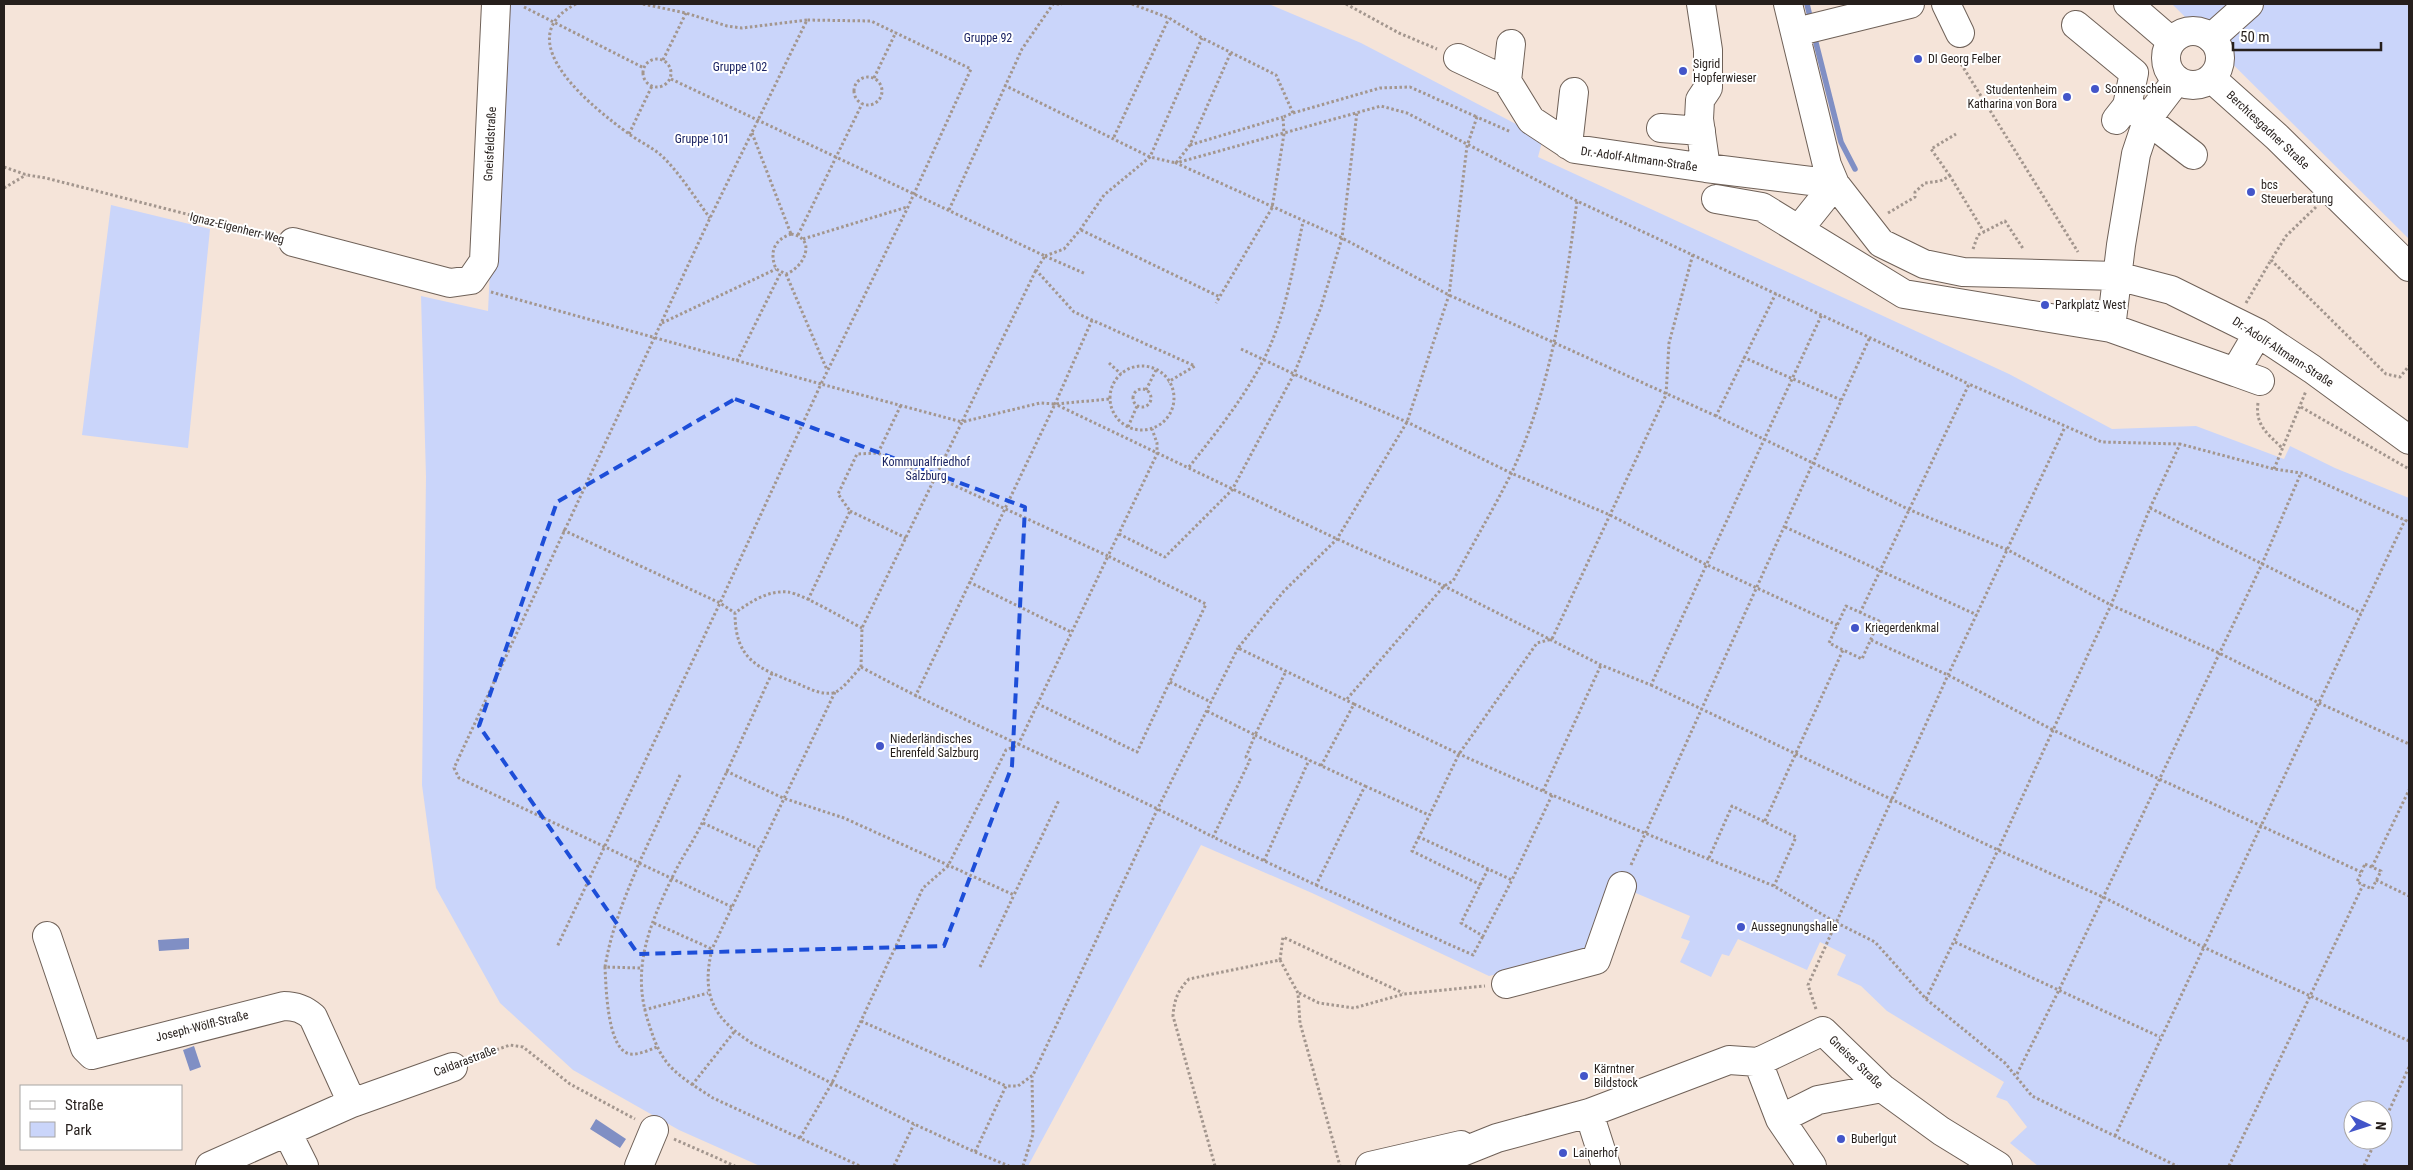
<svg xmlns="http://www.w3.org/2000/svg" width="2413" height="1170" font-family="'Roboto Condensed',sans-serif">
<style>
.green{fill:#cad5fa;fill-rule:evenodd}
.water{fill:#808fc4}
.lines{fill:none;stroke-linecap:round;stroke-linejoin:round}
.stream{stroke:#808fc4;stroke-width:5.5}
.minor-casing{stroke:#6f6158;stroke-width:30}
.major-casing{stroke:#6f6158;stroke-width:30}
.path{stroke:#a3968e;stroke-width:3;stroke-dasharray:2.5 2.5;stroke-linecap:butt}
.minor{stroke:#fff;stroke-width:28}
.major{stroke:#fff;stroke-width:28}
.marked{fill:none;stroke:#1d4ed8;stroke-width:4;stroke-dasharray:10 6;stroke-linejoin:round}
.poi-dot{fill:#4355c9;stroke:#fff;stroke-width:2}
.labels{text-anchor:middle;stroke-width:4;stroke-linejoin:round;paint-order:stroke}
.park-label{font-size:12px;fill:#1c2564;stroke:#fff}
.poi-label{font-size:12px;fill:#261f1c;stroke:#fff;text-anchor:start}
.street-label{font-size:12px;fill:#261f1c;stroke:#fff}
</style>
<rect width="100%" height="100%" fill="#f5e4d9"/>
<path class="green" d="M 503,4 L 1269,4 L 1361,43 L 1543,138 L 1538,157 L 2009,374 L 2112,429 L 2196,426 L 2284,459 L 2290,446 L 2335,468 L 2409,498 L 2409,1166 L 2038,1166 L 2010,1143 L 2027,1127 L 2007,1101 L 1996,1097 L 2004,1082 L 1887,1011 L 1861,986 L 1837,975 L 1846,955 L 1820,942 L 1807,970 L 1738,939 L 1729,956 L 1722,954 L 1711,977 L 1680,962 L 1690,941 L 1681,938 L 1690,916 L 1631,891 L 1589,951 L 1489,976 L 1312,893 L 1201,845 L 1028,1166 L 760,1166 L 679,1130 L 573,1070 L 500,1003 L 436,888 L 422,785 L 426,477 L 421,296 L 488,311 ZM 2353,1110 L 2383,1110 L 2383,1140 L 2353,1140 Z
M 2172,4 L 2409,4 L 2409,239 Z
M 111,205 L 210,229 L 188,448 L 82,435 Z"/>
<path class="water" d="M 189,938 L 189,949 L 159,951 L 158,940 Z
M 194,1046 L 201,1067 L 190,1071 L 183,1050 Z
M 596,1119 L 626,1139 L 620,1148 L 590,1129 Z"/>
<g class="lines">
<path class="stream" d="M 1807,4 L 1811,21
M 1814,35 L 1841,142 L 1855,169"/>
<defs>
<path id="minor" d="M 1701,4 L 1708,50 L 1708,88 L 1700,100 L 1699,119 L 1706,168 L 1835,184
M 1788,4 L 1827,165 L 1835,184 L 1881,243 L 1924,264 L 1963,272 L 2117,276 L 2171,290 L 2258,333 L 2312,369 L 2409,440
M 1946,4 L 1960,33
M 2076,25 L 2134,73 L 2127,106 L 2116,120
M 1796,32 L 1910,4
M 2211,38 L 2249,4
M 1458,58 L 1507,81 L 1531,120 L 1575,149 L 1706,168
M 1507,81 L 1511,44
M 2133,109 L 2193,155
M 1661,128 L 1701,131
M 1568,145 L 1574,92
M 1716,199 L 1762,207 L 1904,294 L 2111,328 L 2235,372 L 2258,333
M 1799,229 L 1835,184
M 293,242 L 450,283 L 471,280 L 484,261 L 496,4
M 2111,328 L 2121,245 L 2136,154 L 2148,118 L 2177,80
M 2235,372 L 2260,381
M 47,936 L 85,1048 L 92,1055 L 284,1006 C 296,1006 304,1009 313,1017 L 352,1103
M 1506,984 L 1596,960 L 1622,886
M 1758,1062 L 1780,1119 L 1812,1166
M 1589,1113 L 1606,1166
M 1780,1119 L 1818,1100 L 1882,1088
M 287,1132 L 304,1166
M 210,1166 L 352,1103 L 453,1067
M 639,1166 L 654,1130
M 1370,1166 L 1461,1145
M 1438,1166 L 1457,1154 L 1497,1138 L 1589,1113 L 1729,1060 L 1758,1062 L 1823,1031 L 1882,1088 L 1941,1131 L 1998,1166"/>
<path id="major" d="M 2128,4 L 2171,41
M2166 58a27 27 0 1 1 54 0a27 27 0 1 1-54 0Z
M 2211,78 L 2277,137 L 2409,267"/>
</defs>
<use href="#minor" class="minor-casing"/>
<use href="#major" class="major-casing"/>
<path class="path" d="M 576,4 C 505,40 595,109 629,134 C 640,142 654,148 664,158 C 681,175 695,198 710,218
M 643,4 L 686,13 L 727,26 L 742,28 L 807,20
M 1132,4 L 1169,18 L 1202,38 L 1276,75 L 1293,113 L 1283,117 L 1284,134 L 1272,208 L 1216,303
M 1346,4 L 1399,33 L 1437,49
M 524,7 L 644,68
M 1959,55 L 1958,59 L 2078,252
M643 73a14 14 0 1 1 28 0a14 14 0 1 1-28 0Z
M 663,60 L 686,13
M854 91a14 14 0 1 1 28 0a14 14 0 1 1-28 0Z
M 874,78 L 896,32
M 671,79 L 1045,256 L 1036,270 L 1074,312 L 1195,366 L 1168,382
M 1004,85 L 1150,157 L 1176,163 L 1190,145 L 1231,52
M 1293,113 L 1380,88 L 1410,87 L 1477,117
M 752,133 L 791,234
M 629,134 L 652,86
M 1114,137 L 1169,18
M 1190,145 L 1283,117
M 4,167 L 27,175 L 46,178 L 272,236
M 1950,176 L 1931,149 L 1956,134
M 4,188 L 26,175
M 2316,207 L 2286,236 L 2271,260 L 2386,374 L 2400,377 L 2409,366
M 949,210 L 1022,49 L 1053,4 L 1062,4
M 1888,213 L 1915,197 L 1915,192 L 1925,183 L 1940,181 L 1950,176 L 1984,232
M 1081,230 L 1220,297
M 791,234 C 817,238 805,267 786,274 L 776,269 C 769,252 774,240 791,234 Z
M 798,235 L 862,104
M 803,239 L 907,207
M 1973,249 L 1978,235 L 2005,221 L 2024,250
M 1045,256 L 1064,249 L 1080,230 L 1104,195 L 1150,157 L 1202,38
M 1045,256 L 1086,274
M 786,274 L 827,370
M 491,292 L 821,384 L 720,603 L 557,947
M 1776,293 L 1716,416 L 1910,510 L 2008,550 L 2111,605 L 2219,653 L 2317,702 L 2409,744
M 2246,303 L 2271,260
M 1092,320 L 1055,404 L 1337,539 L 1444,586 L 1601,665 L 1651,685 L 1822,314
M 662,323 L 776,269
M 1241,349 L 1294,374 L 1407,422 L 1511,473 L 1610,515 L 1705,564 L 1837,625
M 1743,357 L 1841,400
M 737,361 L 781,272
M 1109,363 L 1121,374
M1110 398a32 32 0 1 1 64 0a32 32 0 1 1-64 0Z
M1133 398a9 9 0 1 1 18 0a9 9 0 1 1-18 0Z
M 1146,390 L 1156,370
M 2258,403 C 2255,425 2267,433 2282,448
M 2301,407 L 2409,469
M 1716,416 L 1449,295 L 1342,238 L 1176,163 L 1381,106 L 1407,113 L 1577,201 L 1969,384
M 1128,427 L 1137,406
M 878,453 L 901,405
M 1189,467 C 1216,433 1243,399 1263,361 C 1285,318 1293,268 1303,222
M 2274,469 L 2306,391
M 2150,508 L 2361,613
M 850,511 L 906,538
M 1785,527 L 1977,615
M 563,530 L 720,603 L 735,613
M 1119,534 L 1165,557 L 1232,490 L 1294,374 L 1321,307 L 1342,238 L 1357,112
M 969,582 L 1071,632
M 808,600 L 850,511 L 838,494 L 857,454 L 878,453 L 929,478 L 936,477 L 1108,556 L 1157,454 L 1157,443 L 1152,429
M 1860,613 L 1969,384 L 2102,442 L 2180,444
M 862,628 C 846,620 803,594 788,592 C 768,590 750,602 735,613 C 735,659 757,668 796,683 C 808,688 820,695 833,693 C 842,691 854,674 861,667 L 862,628 L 962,422 L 1040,403 L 1055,404 L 1110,399
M 1871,640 L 1948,675 L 2053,730 L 2111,605 L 2150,508 L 2180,444 L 2274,469 L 2301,473 L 2409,522
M 861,667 C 975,729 1097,776 1213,837
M 772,673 C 749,723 727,773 703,821 C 694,841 681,858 672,878 C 648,928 630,972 650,1027 C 654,1040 659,1053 668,1064 C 680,1078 698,1088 713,1098 L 860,1166
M 1170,682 L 1211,702
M 1651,685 L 1998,850 L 2103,897 L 2203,947 L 2409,1041
M 835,692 L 712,949 C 701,996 713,1018 753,1044 L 914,1124 L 975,1152 L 1006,1086 L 1018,1086 L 1033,1075 L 1158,808 L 1238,648
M 915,697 L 1055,404
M 1347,699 L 1444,586 L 1453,581 C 1472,545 1493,510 1511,474 C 1551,389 1565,293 1577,201
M 1354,704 L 1459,754 L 1552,795 L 1774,886 L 1835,922 L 1875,942 L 1926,999 L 2005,1063 L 2032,1096 L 2177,1166
M 1207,711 L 1255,735 L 1286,671
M 1255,735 L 1365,786 L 1316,885 L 1213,837 L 1250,760 L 1246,757 Z
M 1321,766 L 1354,704 L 1238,648 L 1284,591 L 1337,539 L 1407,422 L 1449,295 L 1467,146 L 1477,117 L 1511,132
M 726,771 L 783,798 L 844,818 L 1014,895 L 1059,800
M 680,775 L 639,863 L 459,778 L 454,768 L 710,218 L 807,20 L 871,21 L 971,69 L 908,207 L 821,384 L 962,422 L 1036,270
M 1365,786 L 1429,815
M 1543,791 L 1601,665
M 1552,795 L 1512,880 L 1419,837 L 1459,754 L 1537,643 L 1552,639 L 1666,395 L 1669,343 L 1693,254
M 1765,821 L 1843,650 L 1862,659 L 1879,621 L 1846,606 L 1829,643 L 1843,650
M 703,823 L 759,849
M 1419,837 L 1412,851 L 1481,885
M 1709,858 L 1732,806 L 1796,837 L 1774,886
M 1264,861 L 1309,760
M 2365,864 L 2381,871 L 2372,889 L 2357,882 Z
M 1631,865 L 1870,337
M 2372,867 L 2409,790
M 1488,869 L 1461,923 L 1483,936 L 1512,880
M 2376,880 L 2409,896
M 1316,885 L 1473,955 L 1483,936
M 654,923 L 712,949
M 1955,942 L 2160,1037
M 1280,960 L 1283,937 L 1403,993
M 605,967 C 606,986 607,1050 630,1054 C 639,1055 649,1050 657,1047
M 980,967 L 1014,895
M 640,968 L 605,967 C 611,930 625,897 639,863 L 732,907
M 1299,993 L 1319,1003 L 1354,1008 L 1404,994 L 1485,986
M 1926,999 L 1998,850 L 2053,730 L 2361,872
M 1816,1009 L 1808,985 L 1948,675 L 2065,427
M 644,1010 L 708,993
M 861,1021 L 1006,1086
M 473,1058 L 510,1045 L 523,1047 L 570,1084 L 635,1119
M 2017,1074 L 2059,990 L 2262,564 L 2301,473
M 692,1085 L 734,1032
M 2383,1124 L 2409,1067
M 2115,1136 L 2405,520
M 800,1138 L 832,1083 L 923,888 L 948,866 L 1006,750 L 1018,745 L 1108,556 L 1206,604 L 1137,752 L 1038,704
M 674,1139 L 735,1166
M 975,1152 L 1009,1166
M 894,1166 L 914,1124
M 1023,1166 L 1033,1134 L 1032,1076
M 1215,1166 L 1173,1016 C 1174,1000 1178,990 1189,979 L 1280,960 L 1298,993 L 1300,1023 L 1340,1166
M 2229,1166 L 2363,885
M 2364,1166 L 2376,1140"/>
<use href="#minor" class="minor"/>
<use href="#major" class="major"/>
</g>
<path class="marked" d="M 735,399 L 1025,507 L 1012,766 L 944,946 L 638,954 L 479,726 L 557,502 Z"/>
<g class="poi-dot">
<circle cx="1918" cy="59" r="5"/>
<circle cx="1683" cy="71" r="5"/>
<circle cx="2095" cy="89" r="5"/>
<circle cx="2067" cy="97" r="5"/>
<circle cx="2251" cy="192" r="5"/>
<circle cx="2045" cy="305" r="5"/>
<circle cx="1855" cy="628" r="5"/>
<circle cx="880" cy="746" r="5"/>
<circle cx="1741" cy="927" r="5"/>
<circle cx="1584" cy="1076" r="5"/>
<circle cx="1841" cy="1139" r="5"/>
<circle cx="1563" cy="1153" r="5"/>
</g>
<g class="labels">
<g class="park-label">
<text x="988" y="42">Gruppe 92</text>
<text x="740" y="71">Gruppe 102</text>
<text x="702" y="143">Gruppe 101</text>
<text x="926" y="466">Kommunalfriedhof<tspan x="926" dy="14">Salzburg</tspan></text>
</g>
<g class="poi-label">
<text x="1928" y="63">DI Georg Felber</text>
<text x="1693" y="68">Sigrid<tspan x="1693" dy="14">Hopferwieser</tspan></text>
<text x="2105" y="93">Sonnenschein</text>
<text x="2057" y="94" text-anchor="end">Studentenheim<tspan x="2057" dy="14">Katharina von Bora</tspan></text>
<text x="2261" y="189">bcs<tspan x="2261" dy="14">Steuerberatung</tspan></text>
<text x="2055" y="309">Parkplatz West</text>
<text x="1865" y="632">Kriegerdenkmal</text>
<text x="890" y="743">Niederländisches<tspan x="890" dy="14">Ehrenfeld Salzburg</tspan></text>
<text x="1751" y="931">Aussegnungshalle</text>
<text x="1594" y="1073">Kärntner<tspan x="1594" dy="14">Bildstock</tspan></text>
<text x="1851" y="1143">Buberlgut</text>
<text x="1573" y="1157">Lainerhof</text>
</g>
<g class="street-label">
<text transform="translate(2268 130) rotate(43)" y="4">Berchtesgadner Straße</text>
<text transform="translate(490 144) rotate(-87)" y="4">Gneisfeldstraße</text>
<text transform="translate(1639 159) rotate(8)" y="4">Dr.-Adolf-Altmann-Straße</text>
<text transform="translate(237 228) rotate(14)" y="4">Ignaz-Eigenherr-Weg</text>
<text transform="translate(2283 352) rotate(33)" y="4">Dr.-Adolf-Altmann-Straße</text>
<text transform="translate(202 1026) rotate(-14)" y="4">Joseph-Wölfl-Straße</text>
<text transform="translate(465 1061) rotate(-21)" y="4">Caldarastraße</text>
<text transform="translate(1856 1062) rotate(44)" y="4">Gneiser Straße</text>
</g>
</g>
<rect width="2413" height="1170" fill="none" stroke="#261f1c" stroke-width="10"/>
<rect x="20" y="1085" width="162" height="65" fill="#ffffff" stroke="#a8a5a4"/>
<rect x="30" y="1101" width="25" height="8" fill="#ffffff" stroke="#a8a5a4"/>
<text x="65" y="1110" font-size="15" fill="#261f1c">Straße</text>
<rect x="30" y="1122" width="25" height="15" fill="#cad5fa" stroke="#a8a5a4"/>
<text x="65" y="1135" font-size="15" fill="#261f1c">Park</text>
<g transform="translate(2368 1125) rotate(94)"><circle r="24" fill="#ffffff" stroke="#a8a5a4"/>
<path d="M0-4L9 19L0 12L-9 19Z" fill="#4355c9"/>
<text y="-8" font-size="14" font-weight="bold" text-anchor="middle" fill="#261f1c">N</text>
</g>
<path d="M2233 42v8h148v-8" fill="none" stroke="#261f1c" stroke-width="2.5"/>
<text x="2240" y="42" font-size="15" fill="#261f1c" stroke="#ffffff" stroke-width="4" paint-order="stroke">50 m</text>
</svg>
